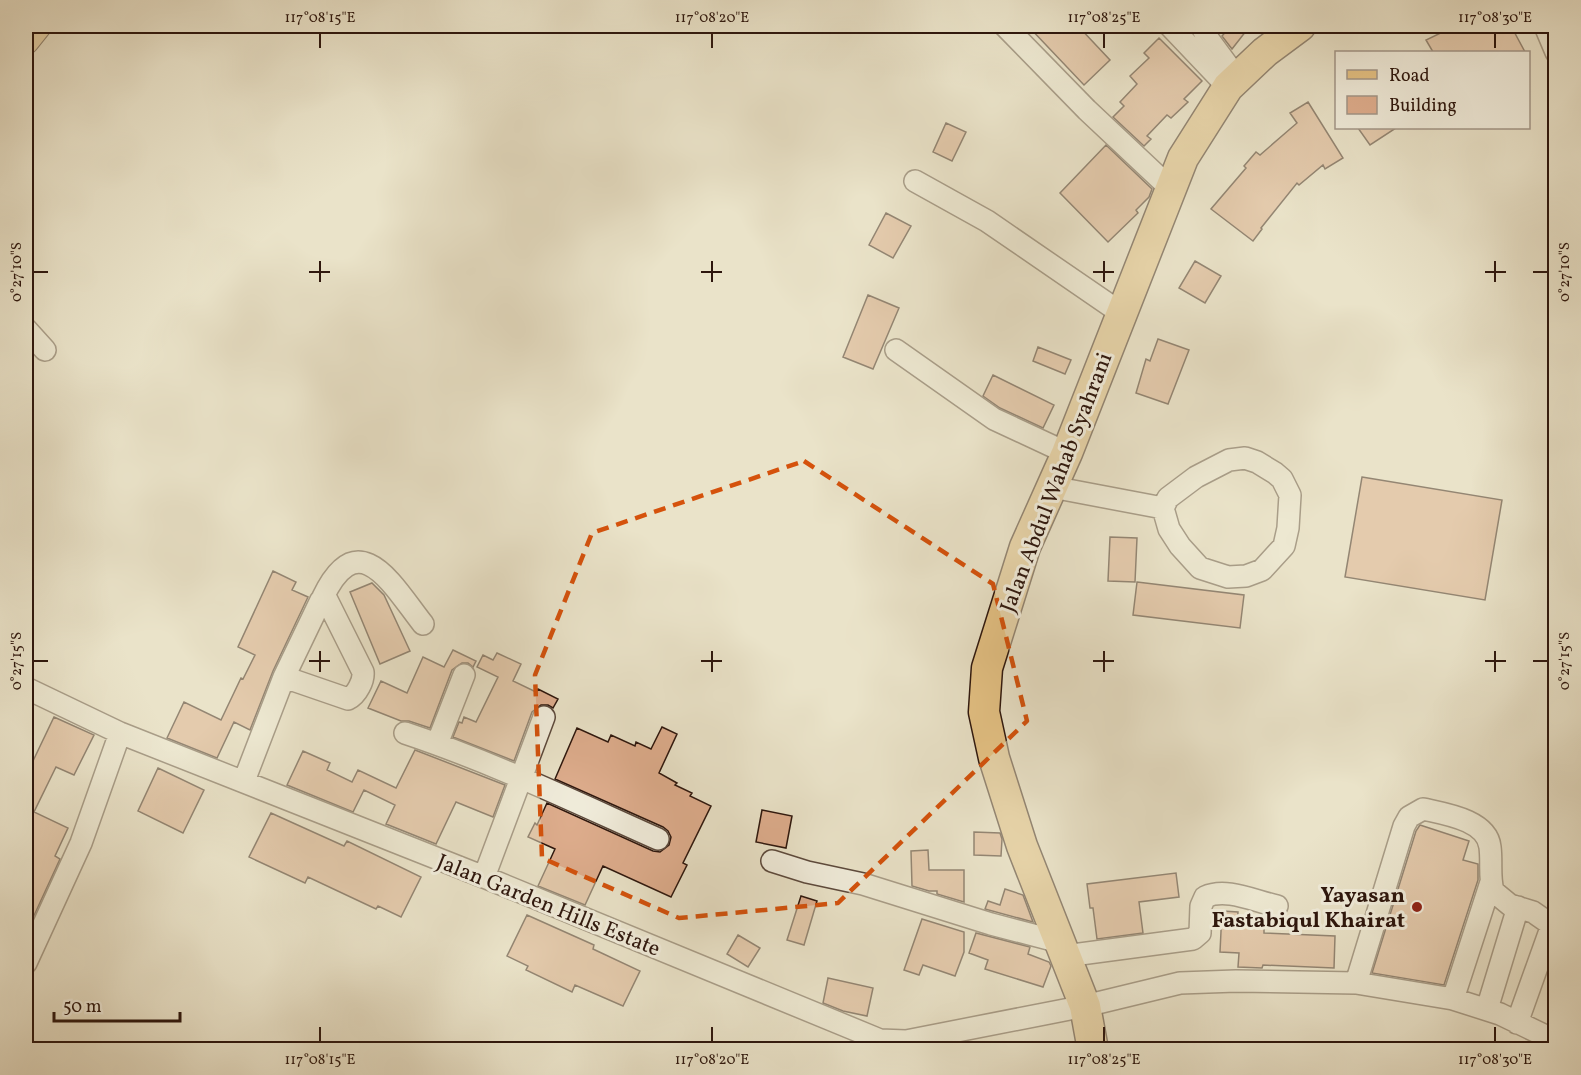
<svg xmlns="http://www.w3.org/2000/svg" width="1581" height="1075" font-family="Vollkorn,serif">
<style>
.building{fill:#dead8d;stroke:#2d160d;stroke-width:1.5}
.lines{fill:none;stroke-linecap:round;stroke-linejoin:round}
.minor-casing{stroke:#5c493c;stroke-width:24}
.major-casing{stroke:#2d160d;stroke-width:28}
.highway-casing{stroke:#2d160d;stroke-width:33}
.minor{stroke:#f1eddc;stroke-width:21}
.major{stroke:#e5c284;stroke-width:26}
.highway{stroke:#e5c284;stroke-width:30}
.marked{fill:none;stroke:#d5520c;stroke-width:4.5;stroke-dasharray:12 8;stroke-linejoin:round}
.ticks{fill:none;stroke:#2d160d;stroke-width:2}
.poi-dot{fill:#8f2418;stroke:#f1eddc;stroke-width:2}
.labels{text-anchor:middle;stroke-width:6;stroke-linejoin:round;paint-order:stroke}
.street-label{font-size:22px;fill:#2d160d;stroke:#f1eddc}
.poi-label{font-size:22px;font-weight:bold;fill:#2d160d;stroke:#f1eddc;text-anchor:end}
.neatline{fill:none;stroke:#2d160d;stroke-width:2}
.ticks-label{font-size:15px;text-anchor:middle;fill:#2d160d}
</style>
<rect width="100%" height="100%" fill="#eae3c9"/>
<filter id="stains"><feTurbulence type="fractalNoise" baseFrequency=".00333" numOctaves="4"/><feColorMatrix values="0 0 0 0 .2 0 0 0 0 .09 0 0 0 0 .02 0 0 0 .5 -.17"/></filter>
<radialGradient id="worn" r=".72"><stop offset=".6" stop-color="#630" stop-opacity="0"/><stop offset="1" stop-color="#630" stop-opacity=".3"/></radialGradient>
<path class="building" d="M 1028,26 L 1078,26 L 1110,60 L 1084,85 Z
M 1231,26 L 1250,26 L 1232,49 L 1222,36 Z
M 1455,26 L 1511,26 L 1525,52 L 1433,52 L 1426,40 Z
M 1159,38 L 1202,81 L 1184,99 L 1188,102 L 1171,118 L 1167,115 L 1147,136 L 1151,139 L 1144,146 L 1113,117 L 1124,106 L 1120,102 L 1137,84 L 1130,76 L 1149,58 L 1144,53 Z
M 1308,102 L 1343,158 L 1325,169 L 1323,165 L 1299,185 L 1297,183 L 1261,228 L 1262,229 L 1253,241 L 1211,209 L 1246,168 L 1244,166 L 1256,152 L 1260,155 L 1297,123 L 1290,113 Z
M 946,123 L 966,132 L 952,161 L 933,152 Z
M 1358,128 L 1396,128 L 1370,145 Z
M 1106,145 L 1152,189 L 1149,197 L 1136,210 L 1138,213 L 1108,242 L 1060,193 Z
M 886,213 L 911,226 L 893,258 L 869,245 Z
M 1195,261 L 1221,276 L 1205,303 L 1179,288 Z
M 868,295 L 899,308 L 873,369 L 843,357 Z
M 1158,339 L 1189,350 L 1168,404 L 1136,393 L 1146,359 L 1150,361 Z
M 1038,347 L 1071,360 L 1065,374 L 1033,361 Z
M 993,375 L 1054,405 L 1043,428 L 1000,408 L 983,396 Z
M 1362,477 L 1502,500 L 1485,600 L 1345,577 Z
M 1110,537 L 1137,538 L 1135,582 L 1108,581 Z
M 273,571 L 296,582 L 292,590 L 308,597 L 273,671 L 250,730 L 234,722 L 217,758 L 167,738 L 184,702 L 221,720 L 241,678 L 243,679 L 255,655 L 238,647 Z
M 1137,582 L 1244,595 L 1240,628 L 1133,615 Z
M 372,583 L 384,595 L 410,651 L 380,664 L 350,592 Z
M 453,650 L 476,661 L 473,667 L 468,663 L 462,663 L 452,670 L 430,728 L 409,721 L 401,721 L 368,708 L 381,681 L 407,693 L 423,657 L 444,667 Z
M 497,653 L 521,664 L 513,681 L 536,692 L 538,689 L 558,699 L 553,708 L 548,705 L 541,705 L 532,712 L 514,761 L 453,737 L 459,722 L 462,723 L 464,717 L 476,722 L 498,677 L 477,667 L 483,655 L 493,660 Z
M 54,717 L 94,735 L 74,775 L 56,767 L 34,812 L 68,828 L 55,856 L 60,859 L 26,933 L 26,760 L 32,763 Z
M 662,727 L 677,734 L 659,773 L 677,783 L 675,785 L 692,793 L 690,796 L 711,806 L 683,863 L 687,865 L 671,897 L 603,866 L 585,905 L 538,886 L 555,849 L 528,837 L 535,823 L 537,825 L 547,803 L 653,851 L 660,852 L 669,845 L 671,837 L 668,831 L 663,827 L 555,779 L 577,728 L 608,742 L 611,735 L 635,746 L 636,742 L 651,749 Z
M 415,750 L 505,785 L 493,817 L 456,802 L 436,844 L 386,824 L 395,805 L 364,790 L 353,812 L 287,785 L 303,751 L 330,763 L 327,770 L 352,782 L 358,770 L 396,788 Z
M 158,768 L 204,790 L 183,833 L 138,811 Z
M 762,810 L 792,816 L 786,848 L 756,842 Z
M 271,813 L 344,846 L 347,841 L 421,877 L 401,917 L 378,906 L 376,909 L 308,877 L 305,883 L 249,857 Z
M 1420,825 L 1469,841 L 1463,860 L 1478,864 L 1478,880 L 1444,985 L 1372,973 L 1416,831 Z
M 974,832 L 1000,833 L 1002,839 L 1001,856 L 974,855 Z
M 928,850 L 929,870 L 964,870 L 964,902 L 937,894 L 937,891 L 929,891 L 912,886 L 911,851 Z
M 1176,873 L 1179,897 L 1139,902 L 1143,933 L 1097,939 L 1093,908 L 1090,908 L 1087,884 Z
M 1005,889 L 1023,895 L 1033,922 L 985,909 L 988,901 L 1000,905 Z
M 801,896 L 817,901 L 804,945 L 787,940 Z
M 1222,911 L 1238,912 L 1237,924 L 1264,925 L 1264,933 L 1335,936 L 1334,968 L 1263,965 L 1262,968 L 1238,967 L 1239,953 L 1220,952 Z
M 527,915 L 594,945 L 593,949 L 640,971 L 623,1006 L 575,985 L 572,992 L 526,970 L 528,966 L 507,956 Z
M 922,919 L 964,932 L 964,952 L 955,976 L 923,965 L 919,975 L 904,970 Z
M 976,933 L 1030,947 L 1028,954 L 1049,962 L 1051,966 L 1043,987 L 985,969 L 988,960 L 969,953 Z
M 738,935 L 760,948 L 748,967 L 727,954 Z
M 828,978 L 873,988 L 867,1016 L 843,1011 L 823,1003 Z"/>
<g class="lines">
<defs>
<path id="minor" d="M 1005,26 L 1087,110 L 1170,188
M 1170,26 L 1228,87
M 1201,26 L 1209,40 L 1237,78
M 1545,26 L 1556,52
M 915,181 L 987,221 L 1121,313
M 26,329 L 45,350
M 896,350 L 994,419 L 1067,453
M 1052,487 L 1163,508 L 1168,498 L 1196,477 L 1229,460 L 1245,458 L 1257,462 L 1275,473 L 1282,479 L 1290,495 L 1288,528 L 1284,546 L 1262,570 L 1246,576 L 1228,577 L 1200,568 L 1180,546 L 1169,529 L 1163,508
M 323,597 C 359,522 393,586 423,624
M 26,688 L 120,733 L 484,877 L 880,1040 L 906,1041 L 1085,1006 L 1180,983 L 1236,981 L 1356,983
M 405,733 C 492,762 575,802 658,839
M 437,744 L 464,675
M 244,781 L 284,677 L 321,600 L 326,598 L 363,672 C 364,680 357,695 348,699 L 284,677
M 772,861 L 807,872 L 863,884 L 991,924 L 1060,942
M 484,877 L 544,717
M 1556,928 L 1533,912 L 1510,905 L 1493,891 C 1489,876 1492,862 1490,847 C 1487,820 1445,814 1423,809 L 1409,817 L 1404,826 L 1356,983 L 1453,999 L 1500,1014 L 1556,1041
M 1065,956 L 1193,939 L 1200,933 L 1201,906 L 1205,897 C 1226,887 1254,901 1277,906
M 26,963 L 81,843 L 120,733
M 1453,999 L 1491,882
M 1487,1009 L 1518,907
M 1517,1023 L 1552,925"/>
<path id="major" d="M 26,41 L 38,26"/>
<path id="highway" d="M 1093,1050 L 1085,1006 L 1022,846 L 994,758 L 984,712 L 987,668 L 1025,547 L 1067,453 L 1183,158 L 1228,87 L 1265,52 L 1300,26"/>
</defs>
<use href="#minor" class="minor-casing"/>
<use href="#major" class="major-casing"/>
<use href="#highway" class="highway-casing"/>
<use href="#minor" class="minor"/>
<use href="#major" class="major"/>
<use href="#highway" class="highway"/>
</g>
<path d="M0 0H1581V1075H0ZM 804,461 L 993,584 L 1027,721 L 838,903 L 679,918 L 542,858 L 535,675 L 592,533 Z" fill="#eae3c9" fill-opacity=".55" fill-rule="evenodd"/>
<path class="marked" d="M 804,461 L 993,584 L 1027,721 L 838,903 L 679,918 L 542,858 L 535,675 L 592,533 Z"/>
<path class="ticks" d="M 320,33 L 320,48M 712,33 L 712,48M 1104,33 L 1104,48M 1495,33 L 1495,48M 320,261 L 320,282M 712,261 L 712,282M 1104,261 L 1104,282M 1495,261 L 1495,282M 33,272 L 48,272M 309,272 L 330,272M 701,272 L 722,272M 1093,272 L 1114,272M 1485,272 L 1506,272M 1533,272 L 1548,272M 320,651 L 320,672M 712,651 L 712,672M 1104,651 L 1104,672M 1495,651 L 1495,672M 33,661 L 48,661M 309,661 L 330,661M 701,661 L 722,661M 1093,661 L 1114,661M 1485,661 L 1506,661M 1533,661 L 1548,661M 320,1027 L 320,1042M 712,1027 L 712,1042M 1104,1027 L 1104,1042M 1495,1027 L 1495,1042"/>
<circle class="poi-dot" cx="1417" cy="907" r="6"/>
<g class="labels">
<g class="street-label">
<text transform="translate(1055 482) rotate(-69)" y="8">Jalan Abdul Wahab Syahrani</text>
<text transform="translate(549 904) rotate(22)" y="8">Jalan Garden Hills Estate</text>
</g>
<g class="poi-label">
<text x="1405" y="902">Yayasan<tspan x="1405" dy="25">Fastabiqul Khairat</tspan></text>
</g>
</g>
<rect width="1581" height="1075" fill="none" stroke="#eae3c9" stroke-width="66"/>
<rect x="1335" y="51" width="195" height="78" fill="#f1eddc" stroke="#a39789" stroke-width="1.5"/>
<rect x="1347" y="70" width="30" height="9" fill="#e5c284" stroke="#a39789" stroke-width="1.5"/>
<text x="1389" y="81" font-size="18" fill="#2d160d">Road</text>
<rect x="1347" y="96" width="30" height="18" fill="#dead8d" stroke="#a39789" stroke-width="1.5"/>
<text x="1389" y="111" font-size="18" fill="#2d160d">Building</text>
<path d="M54 1012v9h126v-9" fill="none" stroke="#2d160d" stroke-width="3"/>
<text x="63" y="1012" font-size="18" fill="#2d160d" stroke="#f1eddc" stroke-width="4.5" paint-order="stroke">50 m</text>
<rect x="33" y="33" width="1515" height="1009" class="neatline"/>
<g class="ticks-label">
<text x="320" y="22">117°08'15"E</text>
<text x="712" y="22">117°08'20"E</text>
<text x="1104" y="22">117°08'25"E</text>
<text x="1495" y="22">117°08'30"E</text>
<text transform="translate(16 272) rotate(-90)" y="5">0°27'10"S</text>
<text transform="translate(1564 272) rotate(-90)" y="5">0°27'10"S</text>
<text transform="translate(16 661) rotate(-90)" y="5">0°27'15"S</text>
<text transform="translate(1564 661) rotate(-90)" y="5">0°27'15"S</text>
<text x="320" y="1064">117°08'15"E</text>
<text x="712" y="1064">117°08'20"E</text>
<text x="1104" y="1064">117°08'25"E</text>
<text x="1495" y="1064">117°08'30"E</text>
</g>
<rect width="100%" height="100%" filter="url(#stains)"/>
<rect width="100%" height="100%" fill="url(#worn)"/>
</svg>
